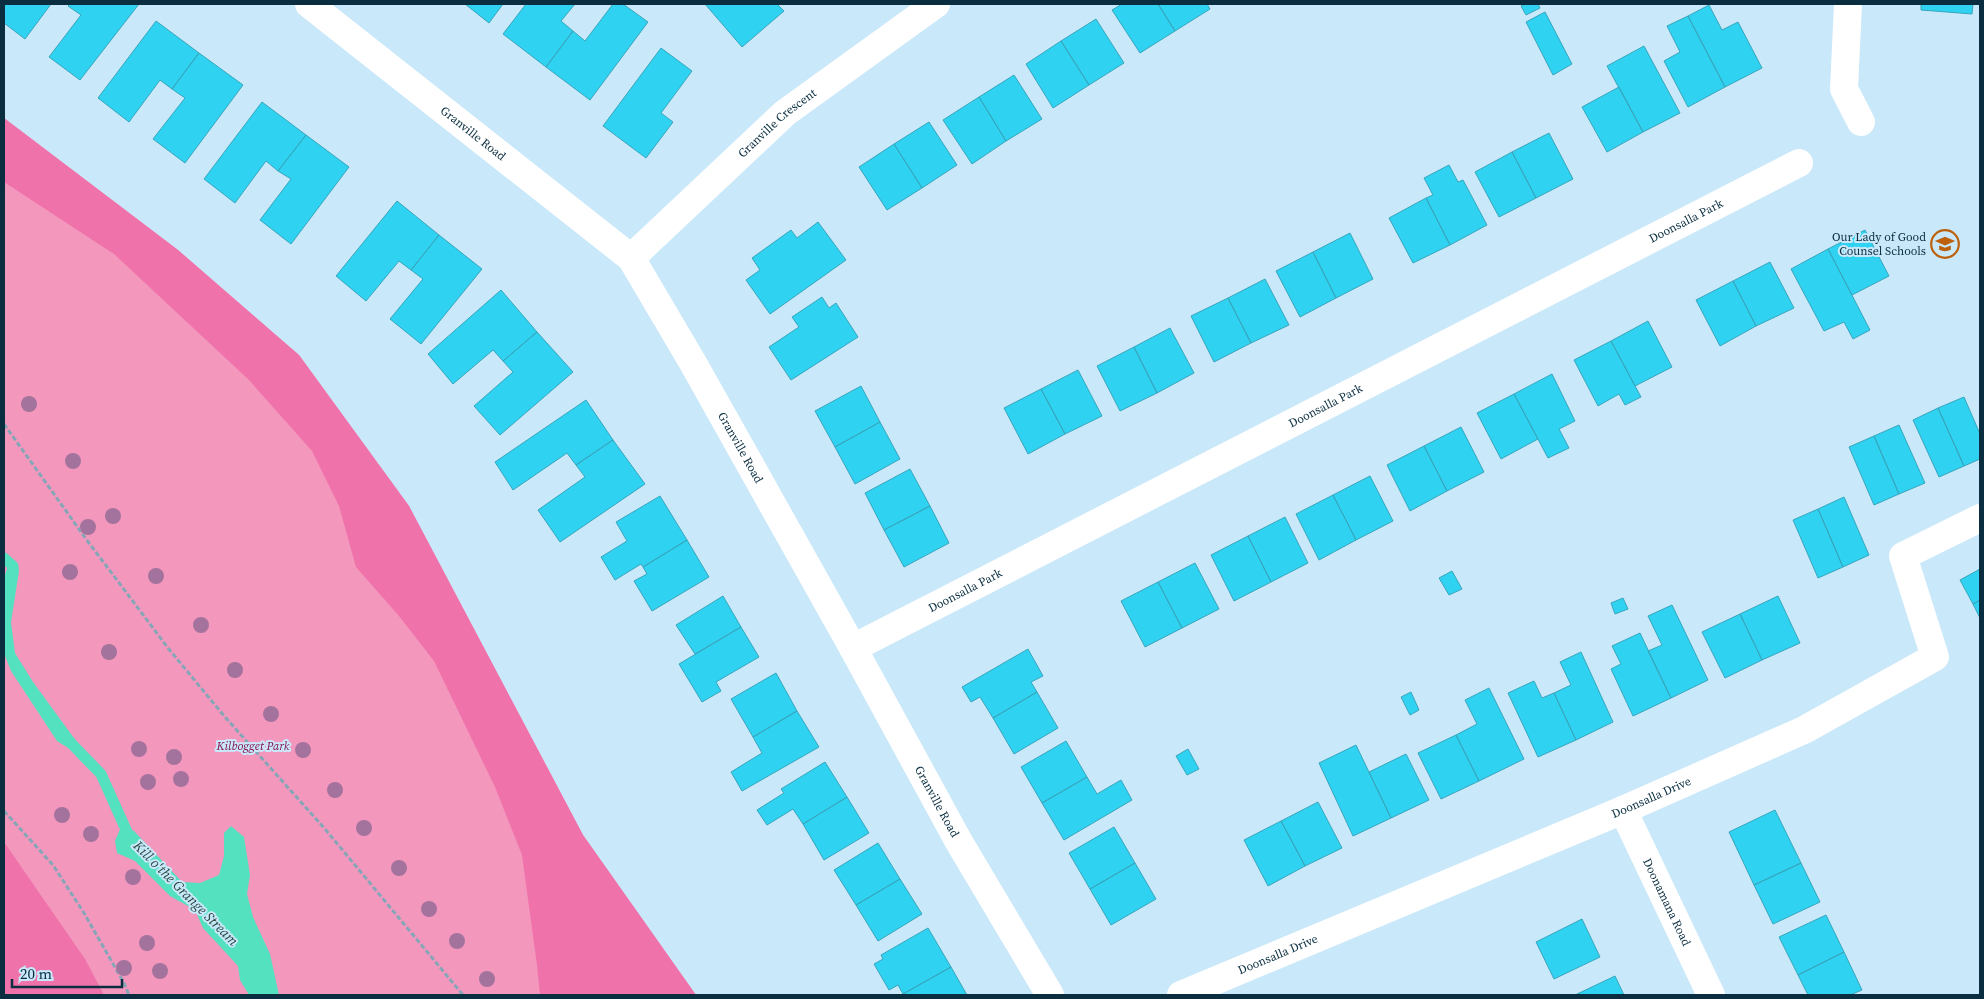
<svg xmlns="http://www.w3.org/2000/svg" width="1984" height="999" font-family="'Source Serif 4',serif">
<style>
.green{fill:#f397bd}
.forest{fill:#ef72aa}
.water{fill:#53e1bf}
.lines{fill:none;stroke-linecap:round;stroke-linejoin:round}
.stream{stroke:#53e1bf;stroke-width:11}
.building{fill:#2fd2f0;stroke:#37a6bd}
.path{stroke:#86a6b8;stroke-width:3;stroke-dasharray:5 2.5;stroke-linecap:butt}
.street{stroke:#fff;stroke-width:28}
.tree{fill:#a4739d}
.labels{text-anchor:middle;stroke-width:4;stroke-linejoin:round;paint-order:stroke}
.street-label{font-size:12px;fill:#0a2e40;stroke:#c9e8fa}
.poi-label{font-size:12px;fill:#0a2e40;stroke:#c9e8fa;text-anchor:end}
.park-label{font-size:12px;font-style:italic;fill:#851351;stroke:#c9e8fa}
.water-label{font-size:14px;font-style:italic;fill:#2a483f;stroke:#c9e8fa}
</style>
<rect width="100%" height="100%" fill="#c9e8fa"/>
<path class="green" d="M 4,118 L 178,250 L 299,355 L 409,506 L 583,835 L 696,995 L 4,995 Z"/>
<path class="forest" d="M 4,118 L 178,250 L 299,355 L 409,506 L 583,835 L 696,995 L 540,995 L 537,965 L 522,855 L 495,787 L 434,661 L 399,616 L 356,567 L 339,506 L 312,451 L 249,380 L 114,254 L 4,182 Z
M 4,842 L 85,959 L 104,995 L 4,995 Z"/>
<path class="water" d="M 8,566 L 18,566 L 19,571 L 11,622 L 15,653 L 33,682 L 82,749 L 73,751 L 57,741 L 11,671 L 4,653 L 4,578 Z
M 231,826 L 244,837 L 250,875 L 247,894 L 253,917 L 270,954 L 279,995 L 249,995 L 240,980 L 238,966 L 203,928 L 195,910 L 170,896 L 135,861 L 117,853 L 115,841 L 121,827 L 134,831 L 182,882 L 200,883 L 219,875 L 224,856 L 224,833 Z"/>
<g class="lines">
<path class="stream" d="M 4,558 L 13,566 L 12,579
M 67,739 L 101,774 L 132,843"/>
</g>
<path class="building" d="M 4,4 L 51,4 L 25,39 L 4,23 Z
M 70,4 L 139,4 L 80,80 L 49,57 L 81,15 L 68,6 Z
M 465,4 L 503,4 L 489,23 Z
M 526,4 L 575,4 L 561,21 L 573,31 L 546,67 L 503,34 Z
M 613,4 L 623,4 L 648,22 L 590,100 L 546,67 L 573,31 L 585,41 Z
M 705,4 L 777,4 L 784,11 L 742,47 Z
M 1122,4 L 1158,4 L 1175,31 L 1140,53 L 1112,10 Z
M 1158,4 L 1207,4 L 1210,9 L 1175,31 Z
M 1525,4 L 1538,4 L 1540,8 L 1526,15 L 1521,6 Z
M 1921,4 L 1973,4 L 1972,14 L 1921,10 Z
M 1709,5 L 1722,30 L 1738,22 L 1762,68 L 1725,87 L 1688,16 Z
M 1545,12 L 1572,64 L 1553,75 L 1526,22 Z
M 1688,16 L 1725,87 L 1688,107 L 1664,61 L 1680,52 L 1667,26 Z
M 1096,19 L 1124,63 L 1089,85 L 1061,41 Z
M 156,21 L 199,53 L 172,89 L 160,80 L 129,122 L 98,98 Z
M 1061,41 L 1089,85 L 1053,108 L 1026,64 Z
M 1644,46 L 1680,113 L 1643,132 L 1607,66 Z
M 661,48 L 692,71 L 661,113 L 673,122 L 646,158 L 603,126 Z
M 199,53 L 243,85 L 185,163 L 153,139 L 185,98 L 172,89 Z
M 1014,75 L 1042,119 L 1006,141 L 979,97 Z
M 1619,87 L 1643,132 L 1607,152 L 1582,107 Z
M 979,97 L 1006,141 L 972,164 L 943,120 Z
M 262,102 L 306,135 L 278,171 L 266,161 L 235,203 L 204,179 Z
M 929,122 L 957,165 L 922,188 L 894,144 Z
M 1549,133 L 1573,179 L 1536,198 L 1512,152 Z
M 306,135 L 349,167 L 291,244 L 260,220 L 291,179 L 278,171 Z
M 894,144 L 922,188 L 887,210 L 859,167 Z
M 1512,152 L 1536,198 L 1499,217 L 1475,172 Z
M 1449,165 L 1458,182 L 1463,180 L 1487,225 L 1450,245 L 1426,198 L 1433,195 L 1424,178 Z
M 1426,198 L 1450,245 L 1413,263 L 1389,218 Z
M 397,201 L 439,235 L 411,270 L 399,261 L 366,301 L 336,276 Z
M 818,222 L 846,260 L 770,314 L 746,280 L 760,270 L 752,258 L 791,230 L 797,238 Z
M 1865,230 L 1889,276 L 1852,295 L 1828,249 Z
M 1350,233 L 1373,279 L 1336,298 L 1313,252 Z
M 439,235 L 482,269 L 421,344 L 390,319 L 423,279 L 411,270 Z
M 1828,249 L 1870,330 L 1853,339 L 1844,322 L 1824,331 L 1791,269 Z
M 1313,252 L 1336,298 L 1300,317 L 1276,271 Z
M 1770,262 L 1794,308 L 1756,326 L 1733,281 Z
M 1265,279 L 1289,325 L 1251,343 L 1228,298 Z
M 1733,281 L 1756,326 L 1720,346 L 1696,300 Z
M 501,290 L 537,332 L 503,361 L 493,350 L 453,384 L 428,354 Z
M 822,297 L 829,308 L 836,303 L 858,337 L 791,380 L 769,347 L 799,327 L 792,317 Z
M 1228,298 L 1251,343 L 1214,362 L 1191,316 Z
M 1648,321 L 1672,367 L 1635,386 L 1611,341 Z
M 1170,328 L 1194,373 L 1157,393 L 1134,347 Z
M 537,332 L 573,372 L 500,435 L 474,406 L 513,372 L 503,361 Z
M 1611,341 L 1641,397 L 1625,405 L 1619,394 L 1598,406 L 1574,360 Z
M 1134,347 L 1157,393 L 1120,411 L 1097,366 Z
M 1078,370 L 1102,416 L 1065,434 L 1041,389 Z
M 1552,374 L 1575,421 L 1559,429 L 1569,448 L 1548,458 L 1514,394 Z
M 861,386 L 880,422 L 835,447 L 815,411 Z
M 1041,389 L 1065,434 L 1028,454 L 1004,408 Z
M 1514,394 L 1538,439 L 1501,459 L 1477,413 Z
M 1964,397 L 1980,434 L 1980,459 L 1964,466 L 1938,408 Z
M 586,400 L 613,440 L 576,465 L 567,453 L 513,490 L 495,462 Z
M 1938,408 L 1964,466 L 1939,477 L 1913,420 Z
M 880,422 L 900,459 L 855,484 L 835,447 Z
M 1899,425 L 1925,483 L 1899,494 L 1874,436 Z
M 1461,427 L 1484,472 L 1447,491 L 1424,446 Z
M 1874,436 L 1899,494 L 1874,505 L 1849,447 Z
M 613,440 L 645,484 L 560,542 L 538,510 L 585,477 L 576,465 Z
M 1424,446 L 1447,491 L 1410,511 L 1387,465 Z
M 910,469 L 930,506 L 884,530 L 865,493 Z
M 1370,476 L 1393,521 L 1356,540 L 1333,495 Z
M 1333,495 L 1356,540 L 1319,560 L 1296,514 Z
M 660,496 L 687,540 L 643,567 L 641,564 L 615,580 L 601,557 L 627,541 L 616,522 Z
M 1844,497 L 1869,555 L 1843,567 L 1818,509 Z
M 930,506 L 949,543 L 904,567 L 884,530 Z
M 1818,509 L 1843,567 L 1818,578 L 1793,520 Z
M 1285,517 L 1308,563 L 1271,582 L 1248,536 Z
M 1248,536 L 1271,582 L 1234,601 L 1211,555 Z
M 687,540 L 709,577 L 652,611 L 634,581 L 647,574 L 643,567 Z
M 1195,563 L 1219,609 L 1182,628 L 1158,582 Z
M 1980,569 L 1980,600 L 1973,604 L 1960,580 Z
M 1452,571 L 1462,589 L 1449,595 L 1439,578 Z
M 1158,582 L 1182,628 L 1145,647 L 1121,601 Z
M 723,596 L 741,627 L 695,654 L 676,625 Z
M 1778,596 L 1800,643 L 1762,660 L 1740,614 Z
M 1623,598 L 1628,609 L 1615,614 L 1611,603 Z
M 1980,600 L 1980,618 L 1973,604 Z
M 1672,605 L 1708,680 L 1671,698 L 1648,651 L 1662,645 L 1648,616 Z
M 1740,614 L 1762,660 L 1725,678 L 1702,632 Z
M 741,627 L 759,657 L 716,682 L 721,691 L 702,702 L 679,664 Z
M 1640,633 L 1671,698 L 1633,716 L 1611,669 L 1621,664 L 1612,646 Z
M 1028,649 L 1043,676 L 1031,682 L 1037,692 L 993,718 L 980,697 L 971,702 L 962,687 Z
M 1581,652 L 1613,722 L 1576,740 L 1554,693 L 1571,685 L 1560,662 Z
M 776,673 L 797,711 L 753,737 L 731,699 Z
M 1534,681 L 1542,698 L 1554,693 L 1576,740 L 1538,757 L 1508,693 Z
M 1489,688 L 1524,759 L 1479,781 L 1456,735 L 1477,724 L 1465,700 Z
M 1037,692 L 1058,728 L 1014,754 L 993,718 Z
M 1411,692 L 1419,710 L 1410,715 L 1401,697 Z
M 797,711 L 819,747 L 742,791 L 731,772 L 762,753 L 753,737 Z
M 1456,735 L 1479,781 L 1441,799 L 1418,753 Z
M 1066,741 L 1087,777 L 1042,803 L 1021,767 Z
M 1356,745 L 1391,818 L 1353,836 L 1319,763 Z
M 1188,749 L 1199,769 L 1187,775 L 1176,756 Z
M 1406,754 L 1429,800 L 1391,818 L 1369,772 Z
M 825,762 L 847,797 L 803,824 L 793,809 L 767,825 L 757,810 L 784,793 L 781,789 Z
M 1087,777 L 1097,794 L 1121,780 L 1132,800 L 1064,840 L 1042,803 Z
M 847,797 L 869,833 L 824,860 L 803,824 Z
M 1318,802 L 1342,848 L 1305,866 L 1281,821 Z
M 1775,810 L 1801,863 L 1754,885 L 1729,832 Z
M 1281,821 L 1305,866 L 1268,886 L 1244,840 Z
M 1114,827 L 1135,863 L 1090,889 L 1069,853 Z
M 878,843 L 900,879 L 856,905 L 834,870 Z
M 1135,863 L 1156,899 L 1111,925 L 1090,889 Z
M 1801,863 L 1820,902 L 1773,924 L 1754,885 Z
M 900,879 L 922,914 L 878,941 L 856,905 Z
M 1826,915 L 1844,952 L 1798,975 L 1779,937 Z
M 1582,919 L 1600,957 L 1554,979 L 1536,942 Z
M 928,928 L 951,967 L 903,994 L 898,985 L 889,990 L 874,964 L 883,959 L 881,955 Z
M 1844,952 L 1862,990 L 1850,995 L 1808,995 L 1798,975 Z
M 951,967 L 967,995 L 904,995 L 903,994 Z
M 1615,976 L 1624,995 L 1575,995 Z"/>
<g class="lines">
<path class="path" d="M 4,424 L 86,539 L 168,648 L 225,717 L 325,829 L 463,995
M 4,811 L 53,865 L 84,913 L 124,983 L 129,995"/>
<g class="street">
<path id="s1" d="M 309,4 L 631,258 L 693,363 L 853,648 L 959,842 L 1050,995"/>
<path d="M 1848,4 L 1844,89 L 1861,122"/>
<path id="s2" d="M 631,258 L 785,113 L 936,4"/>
<path id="s3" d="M 853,648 L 1799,163"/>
<path id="s4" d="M 1623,810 L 1711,995"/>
<path id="s5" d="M 1181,995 L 1623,810 L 1804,730 L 1935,657 L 1903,556 L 1980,518"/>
</g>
</g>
<g class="tree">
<circle cx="29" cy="404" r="8"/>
<circle cx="73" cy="461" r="8"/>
<circle cx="113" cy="516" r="8"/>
<circle cx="88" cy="527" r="8"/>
<circle cx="70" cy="572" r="8"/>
<circle cx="156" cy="576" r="8"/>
<circle cx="201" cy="625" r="8"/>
<circle cx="109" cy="652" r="8"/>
<circle cx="235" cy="670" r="8"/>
<circle cx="271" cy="714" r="8"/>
<circle cx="139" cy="749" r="8"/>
<circle cx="303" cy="750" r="8"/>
<circle cx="174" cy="757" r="8"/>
<circle cx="181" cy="779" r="8"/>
<circle cx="148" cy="782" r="8"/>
<circle cx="335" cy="790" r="8"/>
<circle cx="62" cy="815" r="8"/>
<circle cx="364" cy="828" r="8"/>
<circle cx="91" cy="834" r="8"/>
<circle cx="399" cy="868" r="8"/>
<circle cx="133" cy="877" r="8"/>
<circle cx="429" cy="909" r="8"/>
<circle cx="457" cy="941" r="8"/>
<circle cx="147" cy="943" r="8"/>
<circle cx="124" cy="968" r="8"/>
<circle cx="160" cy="971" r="8"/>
<circle cx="487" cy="979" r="8"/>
</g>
<defs>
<symbol id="school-ring" viewBox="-11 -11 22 22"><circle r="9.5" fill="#c9e8fa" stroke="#bc600b" stroke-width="1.5"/><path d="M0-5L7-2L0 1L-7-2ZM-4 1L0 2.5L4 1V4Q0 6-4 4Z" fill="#bc600b"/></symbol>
</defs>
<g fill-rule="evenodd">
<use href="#school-ring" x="1929" y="228" width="32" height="32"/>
</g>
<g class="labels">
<g class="street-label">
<text dy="4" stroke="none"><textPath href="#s2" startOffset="199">Granville Crescent</textPath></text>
<text dy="4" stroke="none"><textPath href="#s1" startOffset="209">Granville Road</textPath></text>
<text dy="4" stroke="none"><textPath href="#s3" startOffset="936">Doonsalla Park</textPath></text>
<text dy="4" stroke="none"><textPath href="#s3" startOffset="531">Doonsalla Park</textPath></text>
<text dy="4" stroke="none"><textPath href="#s1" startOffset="629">Granville Road</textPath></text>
<text dy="4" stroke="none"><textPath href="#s3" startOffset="126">Doonsalla Park</textPath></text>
<text dy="4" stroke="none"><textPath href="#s5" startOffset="510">Doonsalla Drive</textPath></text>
<text dy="4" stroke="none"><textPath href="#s1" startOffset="1034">Granville Road</textPath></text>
<text dy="4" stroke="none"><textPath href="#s4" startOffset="102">Doonamana Road</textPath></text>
<text dy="4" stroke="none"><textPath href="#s5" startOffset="105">Doonsalla Drive</textPath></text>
</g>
<g class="poi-label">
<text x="1926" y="241">Our Lady of Good<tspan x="1926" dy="14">Counsel Schools</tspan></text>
</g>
<g class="park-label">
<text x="253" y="750">Kilbogget Park</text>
</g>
<g class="water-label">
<text transform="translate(186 893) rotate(45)" y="5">Kill o'the Grange Stream</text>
</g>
</g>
<rect width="1984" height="999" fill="none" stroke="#0a2e40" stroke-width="10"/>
<path d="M12 979v8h110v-8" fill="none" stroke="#0a2e40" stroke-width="2.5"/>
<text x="20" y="979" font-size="15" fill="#0a2e40" stroke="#c9e8fa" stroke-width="4" paint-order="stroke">20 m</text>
</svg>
